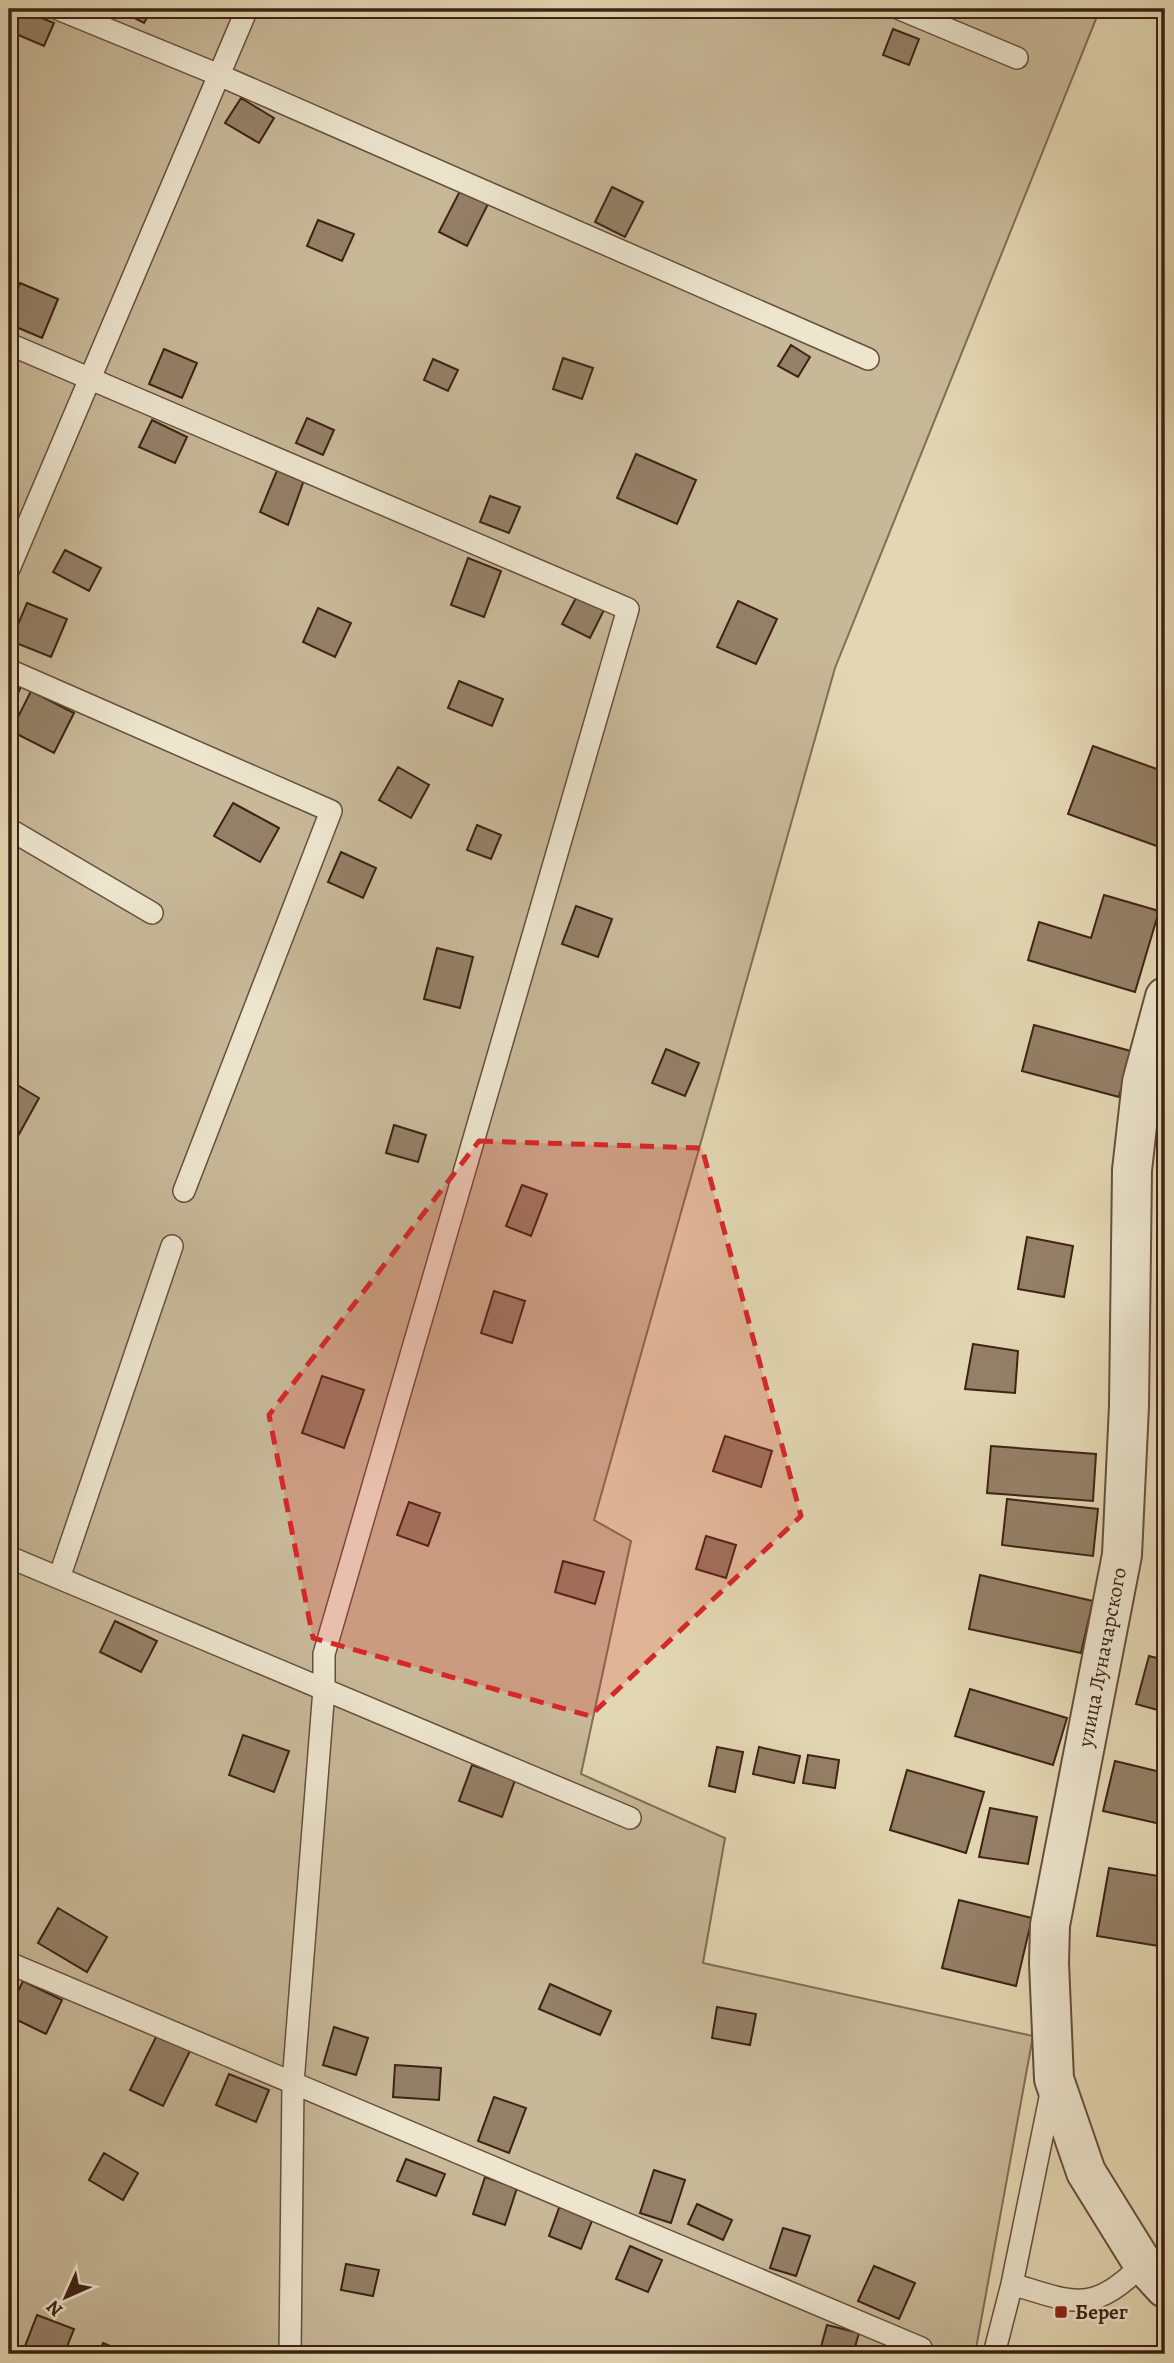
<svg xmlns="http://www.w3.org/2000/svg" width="1174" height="2363" font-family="Alegreya,serif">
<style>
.green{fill:#c7b898;stroke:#826d56;stroke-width:2}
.building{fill:#948067;stroke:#3e2214;stroke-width:2}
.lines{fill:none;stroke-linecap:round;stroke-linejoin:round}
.lane-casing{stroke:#674f3c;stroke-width:24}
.street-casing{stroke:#674f3c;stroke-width:42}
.lane{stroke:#ede5ce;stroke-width:21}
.street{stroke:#ede5ce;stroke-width:38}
.marked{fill:#d62828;fill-opacity:0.2;stroke:#d62828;stroke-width:5;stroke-dasharray:14 9;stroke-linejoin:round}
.poi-dot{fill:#8f2418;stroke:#ede5ce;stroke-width:2.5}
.labels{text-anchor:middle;stroke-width:5;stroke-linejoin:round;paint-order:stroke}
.street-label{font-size:21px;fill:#3e2214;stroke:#ede5ce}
.poi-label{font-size:21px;font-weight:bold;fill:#3e2214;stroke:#ede5ce;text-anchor:start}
</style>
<rect width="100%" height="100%" fill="#e3d7b3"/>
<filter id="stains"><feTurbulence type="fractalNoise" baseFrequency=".00286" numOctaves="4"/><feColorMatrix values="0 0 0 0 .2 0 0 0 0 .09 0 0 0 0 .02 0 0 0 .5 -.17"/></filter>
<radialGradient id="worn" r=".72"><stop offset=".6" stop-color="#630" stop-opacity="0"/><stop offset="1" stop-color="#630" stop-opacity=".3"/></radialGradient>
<path class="green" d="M 9,9 L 1100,9 L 835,668 L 594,1520 L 631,1541 L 581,1774 L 725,1838 L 703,1963 L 1033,2036 L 975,2354 L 9,2354 Z"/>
<path class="building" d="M 9,9 L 20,9 L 54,23 L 44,46 L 9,31 Z
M 117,9 L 152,9 L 144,23 Z
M 893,29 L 919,39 L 909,65 L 883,55 Z
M 241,98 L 274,118 L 259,143 L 225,123 Z
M 612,187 L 643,202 L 625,237 L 595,222 Z
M 461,189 L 489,202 L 467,246 L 439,232 Z
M 318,220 L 354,234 L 342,261 L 307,246 Z
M 20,283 L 58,299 L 42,338 L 9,324 L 9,311 Z
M 791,345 L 810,357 L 798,377 L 778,366 Z
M 164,349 L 197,363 L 182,398 L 149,384 Z
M 563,358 L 593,368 L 582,399 L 553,389 Z
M 433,359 L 458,370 L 448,391 L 424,380 Z
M 307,418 L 334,430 L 323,455 L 296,443 Z
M 152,420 L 187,437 L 175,463 L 139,447 Z
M 636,454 L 696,480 L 677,524 L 617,498 Z
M 278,468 L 304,480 L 288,525 L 260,512 Z
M 490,496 L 520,507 L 509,533 L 480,522 Z
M 65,550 L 101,568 L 89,591 L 53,572 Z
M 468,558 L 501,571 L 484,617 L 451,605 Z
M 577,596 L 604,610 L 590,638 L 562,624 Z
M 738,601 L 777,619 L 756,664 L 717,647 Z
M 27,603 L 67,619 L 51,657 L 11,641 Z
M 318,608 L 351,623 L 335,657 L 303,642 Z
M 9,681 L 21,686 L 9,716 Z
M 459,681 L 503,699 L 492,726 L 448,708 Z
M 31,691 L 74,713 L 54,753 L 11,731 Z
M 1093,746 L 1165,772 L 1165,849 L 1068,814 Z
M 398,767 L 429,785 L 411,818 L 379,800 Z
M 233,803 L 279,828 L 260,862 L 214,836 Z
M 477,825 L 501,835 L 491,859 L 467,850 Z
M 341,852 L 376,868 L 363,898 L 328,882 Z
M 1104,895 L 1159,911 L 1135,992 L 1028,960 L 1039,922 L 1091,938 Z
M 576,906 L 612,919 L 598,957 L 562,944 Z
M 437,948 L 473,957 L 460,1008 L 424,999 Z
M 1034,1025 L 1131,1051 L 1119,1097 L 1022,1071 Z
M 666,1049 L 699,1063 L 685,1096 L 652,1083 Z
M 9,1080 L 39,1098 L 18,1136 L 9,1130 Z
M 394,1125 L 426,1135 L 418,1162 L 386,1153 Z
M 522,1185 L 547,1194 L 531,1236 L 506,1226 Z
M 1027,1237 L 1073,1246 L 1064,1297 L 1018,1289 Z
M 494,1291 L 525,1301 L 512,1343 L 481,1333 Z
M 973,1344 L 1018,1351 L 1015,1393 L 965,1389 Z
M 322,1376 L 364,1390 L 344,1448 L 302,1433 Z
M 725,1436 L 772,1451 L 761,1487 L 713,1471 Z
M 991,1446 L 1096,1454 L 1093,1501 L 987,1493 Z
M 1007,1499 L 1098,1509 L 1093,1556 L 1002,1545 Z
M 409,1502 L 440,1513 L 428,1546 L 397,1535 Z
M 706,1536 L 736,1545 L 726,1578 L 696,1569 Z
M 563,1561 L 604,1572 L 595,1604 L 555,1592 Z
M 980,1575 L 1093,1601 L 1081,1653 L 969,1629 Z
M 115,1621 L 157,1641 L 141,1672 L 100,1652 Z
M 1149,1656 L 1165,1660 L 1165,1712 L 1136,1704 Z
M 970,1689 L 1067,1718 L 1053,1765 L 955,1736 Z
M 243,1735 L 289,1751 L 274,1792 L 229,1775 Z
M 717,1747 L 743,1752 L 735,1792 L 709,1786 Z
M 759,1747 L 800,1756 L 794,1783 L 753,1774 Z
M 808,1755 L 839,1760 L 835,1788 L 803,1783 Z
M 1115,1761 L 1165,1773 L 1165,1825 L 1103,1811 Z
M 472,1765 L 515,1780 L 502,1817 L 459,1801 Z
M 907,1770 L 984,1792 L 966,1853 L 890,1830 Z
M 990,1808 L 1037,1817 L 1028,1864 L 979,1857 Z
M 1109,1868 L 1165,1877 L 1165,1947 L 1097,1936 Z
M 959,1900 L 1032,1918 L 1016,1986 L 942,1968 Z
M 58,1908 L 107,1937 L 87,1972 L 38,1943 Z
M 23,1981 L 62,2000 L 46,2034 L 9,2016 L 9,2010 Z
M 550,1984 L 611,2011 L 600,2035 L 539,2009 Z
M 717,2007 L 756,2014 L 750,2045 L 712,2038 Z
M 334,2027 L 368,2038 L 356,2075 L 323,2065 Z
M 157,2035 L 190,2051 L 163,2106 L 130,2090 Z
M 395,2065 L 441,2068 L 439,2100 L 393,2097 Z
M 229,2074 L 269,2090 L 256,2122 L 216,2105 Z
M 494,2097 L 526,2108 L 509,2153 L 478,2141 Z
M 104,2153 L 138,2173 L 123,2200 L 89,2180 Z
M 406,2159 L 445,2174 L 436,2196 L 397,2181 Z
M 654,2170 L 685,2180 L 671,2223 L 640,2213 Z
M 485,2177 L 517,2188 L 505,2225 L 473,2214 Z
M 697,2204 L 732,2220 L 723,2240 L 688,2224 Z
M 560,2205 L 593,2218 L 581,2249 L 549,2236 Z
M 783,2228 L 810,2236 L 796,2276 L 770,2268 Z
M 630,2246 L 662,2260 L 648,2292 L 616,2279 Z
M 346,2264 L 379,2270 L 373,2296 L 341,2290 Z
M 874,2266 L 915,2283 L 899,2319 L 858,2301 Z
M 37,2315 L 74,2329 L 64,2354 L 22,2354 Z
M 827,2325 L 859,2333 L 853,2354 L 819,2354 Z
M 103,2343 L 129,2354 L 98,2354 Z"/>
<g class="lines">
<defs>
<path id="lane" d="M 58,9 L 219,75 L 868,359
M 900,9 L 1017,58
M 9,344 L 628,609 L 324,1654 L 324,1689 L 293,2083 L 290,2354
M 9,569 L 247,9
M 9,670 L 331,811 L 184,1191
M 9,829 L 152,913
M 9,1557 L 630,1818
M 59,1578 L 172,1246
M 9,1963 L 921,2348
M 1012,2284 C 1075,2303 1091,2315 1143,2264
M 994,2354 L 1012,2284 L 1052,2088"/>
<path id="street" d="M 1165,997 L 1142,1082 L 1132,1170 L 1129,1406 L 1122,1555 L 1050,1925 L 1049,1963 L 1054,2079 L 1086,2172 L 1143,2264 L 1165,2288"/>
</defs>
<use href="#lane" class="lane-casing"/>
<use href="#street" class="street-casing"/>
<use href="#lane" class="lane"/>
<use href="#street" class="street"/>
</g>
<path class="marked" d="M 479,1141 L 702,1148 L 801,1516 L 590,1716 L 313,1638 L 269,1415 Z"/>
<rect class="poi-dot" x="1054" y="2305" width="14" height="14" rx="3.5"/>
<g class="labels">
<g class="street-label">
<text transform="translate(1102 1657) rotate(-79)" y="7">улица Луначарского</text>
</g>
<g class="poi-label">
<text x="1075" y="2319">Берег</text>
</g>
</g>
<rect width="1174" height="2363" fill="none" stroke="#e3d7b3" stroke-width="35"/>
<rect x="10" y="10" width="1153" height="2342" fill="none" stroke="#3e2214" stroke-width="3.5"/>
<rect x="18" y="18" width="1139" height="2328" fill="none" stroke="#3e2214" stroke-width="2"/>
<g transform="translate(66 2297) rotate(225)" stroke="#ede5ce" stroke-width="5" paint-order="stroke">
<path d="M0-5L12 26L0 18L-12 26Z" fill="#3e2214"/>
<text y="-10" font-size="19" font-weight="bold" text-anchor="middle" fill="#3e2214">N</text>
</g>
<rect width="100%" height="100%" filter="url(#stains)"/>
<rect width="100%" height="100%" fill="url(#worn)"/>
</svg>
